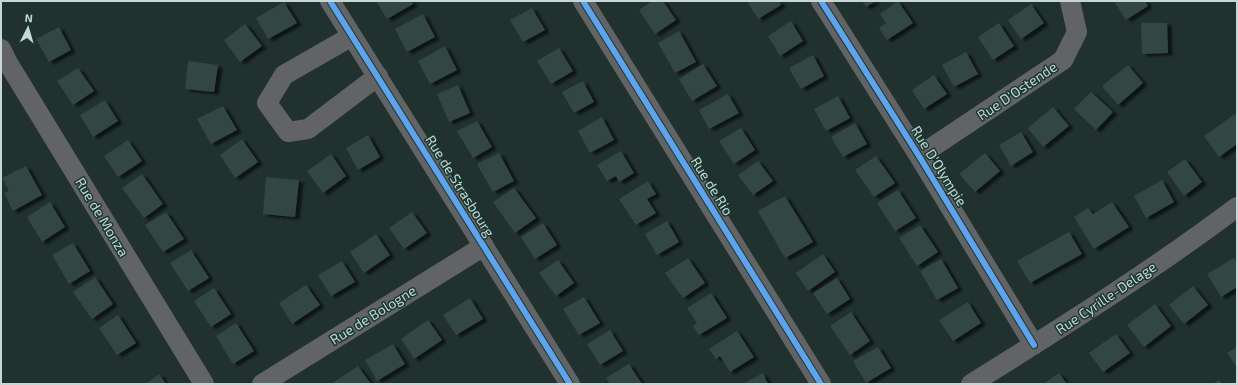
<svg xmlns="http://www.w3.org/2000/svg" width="1238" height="385" font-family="'Exo 2',sans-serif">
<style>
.building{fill:#334643;filter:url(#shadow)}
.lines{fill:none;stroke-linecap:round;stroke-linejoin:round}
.street{stroke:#626365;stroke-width:20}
.cycleway-casing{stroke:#1a3833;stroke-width:8}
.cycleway{stroke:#60a3ed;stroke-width:6}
.labels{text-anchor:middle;stroke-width:3;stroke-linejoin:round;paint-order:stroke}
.street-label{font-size:14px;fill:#c7d7d4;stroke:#1a3833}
</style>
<defs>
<filter id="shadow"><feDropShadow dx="4.5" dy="2.5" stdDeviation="1" flood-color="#0009"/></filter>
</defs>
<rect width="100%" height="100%" fill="#21312e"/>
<path class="building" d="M 376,1 L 411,1 L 413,4 L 387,19 Z
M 652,1 L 663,1 L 676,20 L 655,34 L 639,10 Z
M 747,1 L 779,1 L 781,5 L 758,19 Z
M 862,1 L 876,1 L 866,7 Z
M 898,1 L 913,23 L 887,40 L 879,28 L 886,23 L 880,14 Z
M 1114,1 L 1145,1 L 1148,6 L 1126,20 Z
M 284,2 L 297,23 L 268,39 L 256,18 Z
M 1031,4 L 1044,23 L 1021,39 L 1008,20 Z
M 532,8 L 545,30 L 523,42 L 510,20 Z
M 423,14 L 435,37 L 407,52 L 395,29 Z
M 791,21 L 803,41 L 780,56 L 768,36 Z
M 999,23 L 1014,46 L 993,60 L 978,37 Z
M 1141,23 L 1167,23 L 1168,53 L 1142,54 Z
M 245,24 L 262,46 L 240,62 L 224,40 Z
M 59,27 L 71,50 L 49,62 L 36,39 Z
M 679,31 L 696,62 L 675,73 L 658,43 Z
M 445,46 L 457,70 L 430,84 L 418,61 Z
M 559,48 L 573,71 L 551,84 L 537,61 Z
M 966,52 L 978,74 L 954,87 L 942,65 Z
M 813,55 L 824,76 L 801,89 L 789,68 Z
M 188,61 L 218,65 L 214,92 L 185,89 Z
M 703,64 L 717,86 L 692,101 L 679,79 Z
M 1128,65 L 1143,83 L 1118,105 L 1102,86 Z
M 78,68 L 94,91 L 73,105 L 57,81 Z
M 934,75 L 947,94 L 924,109 L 912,90 Z
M 583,81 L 594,102 L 574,113 L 562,92 Z
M 458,85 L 470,113 L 449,122 L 437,94 Z
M 1091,92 L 1113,112 L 1096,130 L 1074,109 Z
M 728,94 L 739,113 L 709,129 L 699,110 Z
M 838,96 L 850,118 L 826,131 L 814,109 Z
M 105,100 L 118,121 L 93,137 L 80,115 Z
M 223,106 L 237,130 L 211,144 L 197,119 Z
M 1053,107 L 1069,126 L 1043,147 L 1028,128 Z
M 1235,114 L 1237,117 L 1237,144 L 1219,157 L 1204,136 Z
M 602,117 L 614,140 L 590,153 L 578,131 Z
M 477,121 L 492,147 L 473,158 L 457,131 Z
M 855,123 L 867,144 L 843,157 L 831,137 Z
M 741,128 L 755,150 L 734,164 L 719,141 Z
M 1021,132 L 1033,152 L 1011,166 L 999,145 Z
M 368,135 L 380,157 L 358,170 L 346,148 Z
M 242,139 L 258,162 L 235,178 L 220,155 Z
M 128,140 L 142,161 L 118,177 L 104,156 Z
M 621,151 L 634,173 L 619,182 L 616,176 L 607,181 L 597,165 Z
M 499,153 L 514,181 L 493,192 L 477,164 Z
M 985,153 L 1000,171 L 975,192 L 959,174 Z
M 331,154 L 346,176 L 323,193 L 307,171 Z
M 876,156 L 895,183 L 874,197 L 855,170 Z
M 1185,159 L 1202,182 L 1184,196 L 1167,172 Z
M 758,161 L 773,181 L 753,195 L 738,175 Z
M 26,166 L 42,195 L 13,211 L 4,193 L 9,191 L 2,178 Z
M 142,174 L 163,204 L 144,218 L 122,188 Z
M 266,177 L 299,180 L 295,217 L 263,214 Z
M 1162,180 L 1174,202 L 1146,218 L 1134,196 Z
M 648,181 L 656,194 L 647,199 L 656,213 L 636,225 L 619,199 Z
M 514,188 L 536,218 L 515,233 L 493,202 Z
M 898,190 L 916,218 L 895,231 L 877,203 Z
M 785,196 L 813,242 L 785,258 L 758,211 Z
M 50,202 L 65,227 L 42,242 L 27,217 Z
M 1112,202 L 1129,227 L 1094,249 L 1074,217 L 1088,208 L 1093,214 Z
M 166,212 L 184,239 L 163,252 L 145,225 Z
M 412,212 L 427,233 L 404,249 L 389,228 Z
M 667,221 L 679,242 L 657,255 L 645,234 Z
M 543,223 L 557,245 L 535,259 L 521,237 Z
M 920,225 L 938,252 L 917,266 L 899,238 Z
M 1069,232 L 1082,254 L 1030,283 L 1017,261 Z
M 376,234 L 390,255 L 364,273 L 350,252 Z
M 73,243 L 90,271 L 69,284 L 52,255 Z
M 191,250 L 209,278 L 188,291 L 170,263 Z
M 823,254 L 835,272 L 808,291 L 796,273 Z
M 688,258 L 705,283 L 683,298 L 665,273 Z
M 1234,258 L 1237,263 L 1237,287 L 1221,297 L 1207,274 Z
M 941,259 L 958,288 L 937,300 L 920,271 Z
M 558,260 L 574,283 L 556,296 L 539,273 Z
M 342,261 L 355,282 L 331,296 L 318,275 Z
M 95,277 L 113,304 L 92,319 L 73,292 Z
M 837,278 L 850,299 L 827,314 L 813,293 Z
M 306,285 L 320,305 L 292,324 L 279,303 Z
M 1193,286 L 1208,305 L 1184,324 L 1169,305 Z
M 214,288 L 231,314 L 211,327 L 194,301 Z
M 711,293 L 727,318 L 699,335 L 693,326 L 697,323 L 687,308 Z
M 584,297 L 600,323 L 579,335 L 563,309 Z
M 470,298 L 483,319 L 456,335 L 443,315 Z
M 968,302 L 981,323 L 953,341 L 939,320 Z
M 1155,304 L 1171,326 L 1144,347 L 1127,325 Z
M 851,312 L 870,341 L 850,355 L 830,326 Z
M 118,315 L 136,343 L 117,355 L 99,328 Z
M 428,320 L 442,340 L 414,359 L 401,339 Z
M 236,323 L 254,351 L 233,364 L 216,336 Z
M 610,330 L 623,351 L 600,365 L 587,344 Z
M 737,331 L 754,357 L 730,372 L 720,356 L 716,359 L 709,349 Z
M 1116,334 L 1130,353 L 1103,372 L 1089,353 Z
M 393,344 L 405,364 L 377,381 L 365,360 Z
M 878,347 L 891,368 L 866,383 L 853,361 Z
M 1237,347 L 1237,367 L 1227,353 Z
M 629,364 L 642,384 L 610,384 L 606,378 Z
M 358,366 L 371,384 L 331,384 Z
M 763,373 L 768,384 L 742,384 Z
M 1059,373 L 1067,384 L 1043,384 Z
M 159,374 L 166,384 L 146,384 Z
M 1219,380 L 1222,384 L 1212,384 Z"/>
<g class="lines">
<path class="street" d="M 330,1 L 570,384
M 583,1 L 821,384
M 821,1 L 919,156 L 1034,345
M 352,36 L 284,75 L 267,103 L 288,132 L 308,129 L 378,76
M 1,49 L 8,63 L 204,384
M 919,156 L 1063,60 L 1077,32 L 1070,1
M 262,384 L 484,246
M 971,384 C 1061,328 1152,271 1237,207"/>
<defs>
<path id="cycleway" d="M 330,1 L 570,384
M 583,1 L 821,384
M 821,1 L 919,156 L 1034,345"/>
</defs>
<use href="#cycleway" class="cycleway-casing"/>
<use href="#cycleway" class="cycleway"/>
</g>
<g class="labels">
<g class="street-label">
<text transform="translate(1017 91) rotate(-34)" y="5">Rue D'Ostende</text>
<text transform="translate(939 166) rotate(58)" y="5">Rue D'Olympie</text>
<text transform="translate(460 186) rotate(58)" y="5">Rue de Strasbourg</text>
<text transform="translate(712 186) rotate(58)" y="5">Rue de Rio</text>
<text transform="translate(102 217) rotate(59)" y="5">Rue de Monza</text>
<text transform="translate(1106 298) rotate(-34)" y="5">Rue Cyrille-Delage</text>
<text transform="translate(373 315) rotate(-32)" y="5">Rue de Bologne</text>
</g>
</g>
<rect width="1238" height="385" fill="none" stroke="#c7d7d4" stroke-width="4"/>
<g transform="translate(28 28) rotate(5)" stroke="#1a3833" stroke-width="3" paint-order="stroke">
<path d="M0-3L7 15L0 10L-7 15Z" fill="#c7d7d4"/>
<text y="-6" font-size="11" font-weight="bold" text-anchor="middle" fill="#c7d7d4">N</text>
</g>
</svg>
